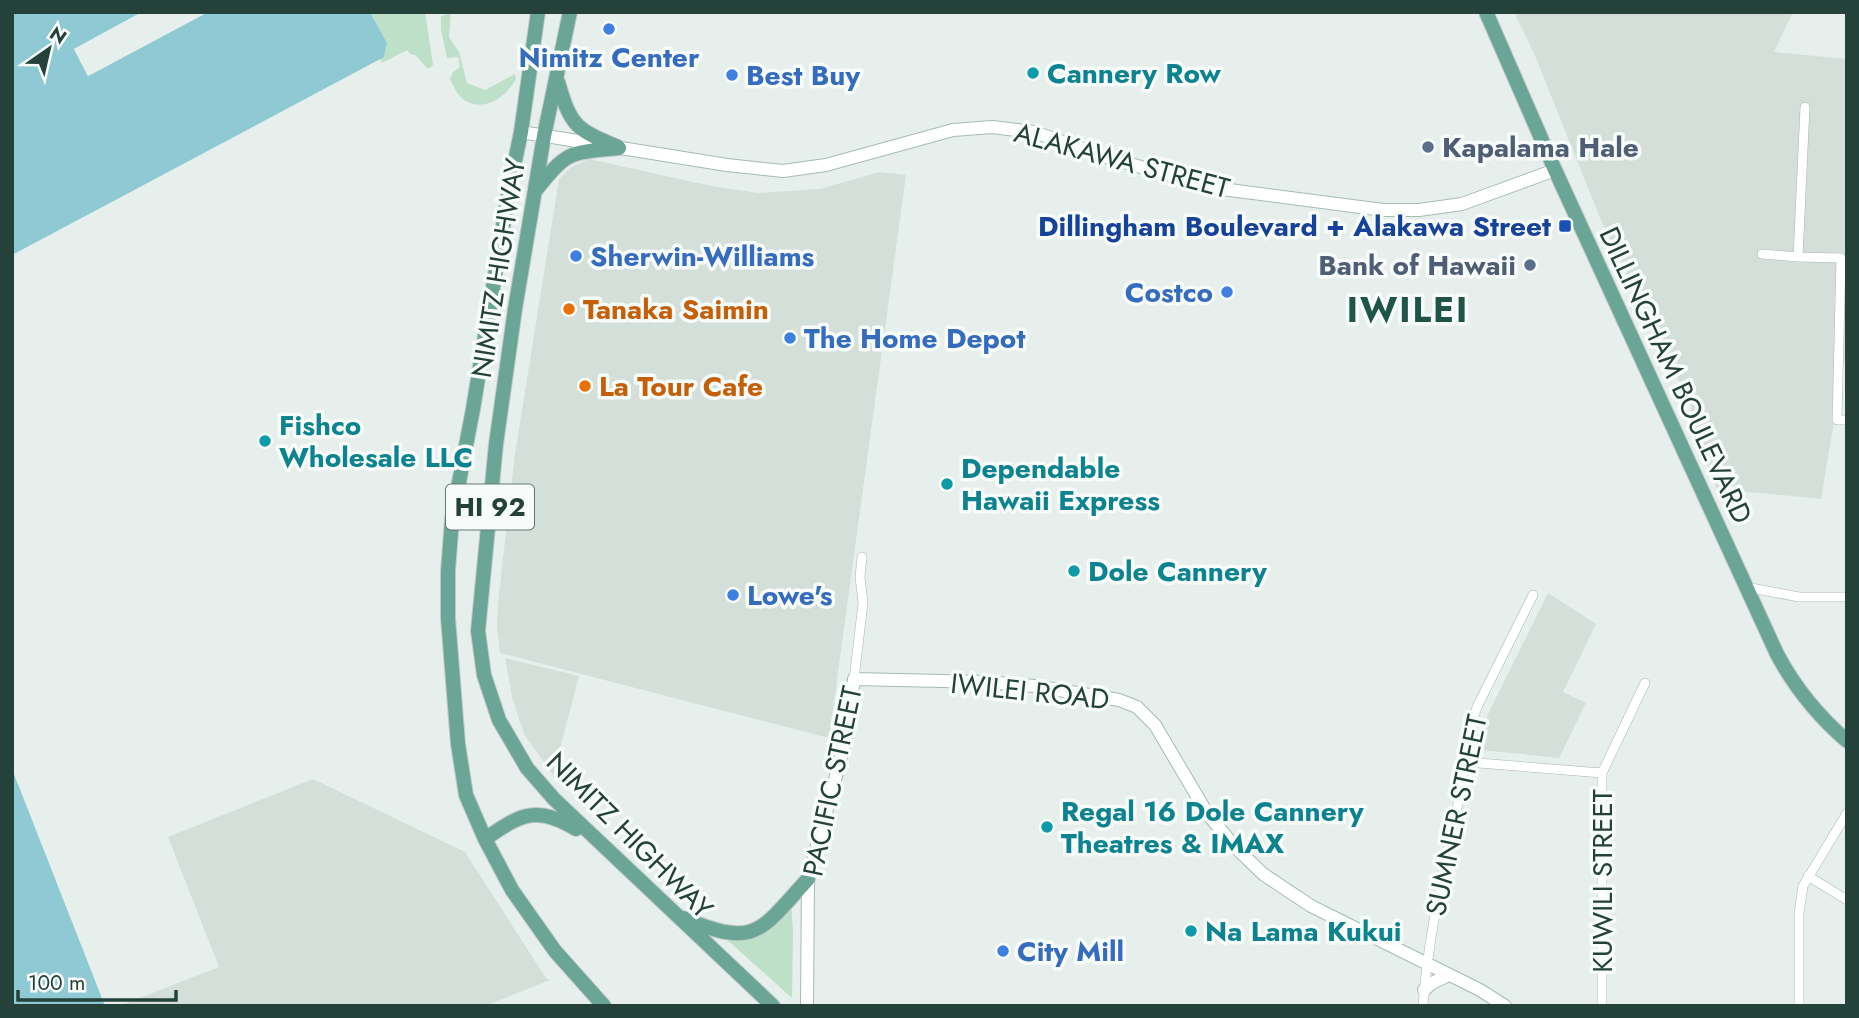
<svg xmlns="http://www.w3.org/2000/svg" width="1859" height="1018" font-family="Jost,sans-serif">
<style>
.built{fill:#d4dfda}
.green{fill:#bfe0c8}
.water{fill:#8ec9d4}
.pier{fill:#e6efeb}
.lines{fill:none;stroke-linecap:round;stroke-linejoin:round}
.street-casing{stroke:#a8b8b2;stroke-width:10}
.secondary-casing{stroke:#a4bbb3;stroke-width:14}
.primary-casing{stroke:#c2cac8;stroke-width:16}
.street{stroke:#fff;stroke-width:9}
.secondary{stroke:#fff;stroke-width:12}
.primary{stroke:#6aa596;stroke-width:14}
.shop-dot{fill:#3f7fe0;stroke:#f7fbf9;stroke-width:2.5}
.culture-dot{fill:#0f9aa8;stroke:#f7fbf9;stroke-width:2.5}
.service-dot{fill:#5c6f8a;stroke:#f7fbf9;stroke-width:2.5}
.transit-dot{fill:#1a4fb4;stroke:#f7fbf9;stroke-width:2.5}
.food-dot{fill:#e8710a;stroke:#f7fbf9;stroke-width:2.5}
.labels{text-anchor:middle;stroke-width:7;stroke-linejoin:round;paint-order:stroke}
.shield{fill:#f7fbf9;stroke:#637a73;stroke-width:2}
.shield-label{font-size:26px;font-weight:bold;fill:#24423a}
.shop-label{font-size:28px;font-weight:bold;fill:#366cbe;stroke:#f7fbf9;text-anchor:start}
.culture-label{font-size:28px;font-weight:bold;fill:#0d838f;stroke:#f7fbf9;text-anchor:start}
.service-label{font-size:28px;font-weight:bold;fill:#4e5e75;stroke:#f7fbf9;text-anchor:start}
.street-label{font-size:28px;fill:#24423a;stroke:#f7fbf9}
.transit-label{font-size:28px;font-weight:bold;fill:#164399;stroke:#f7fbf9;text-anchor:end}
.food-label{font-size:28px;font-weight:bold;fill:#c56008;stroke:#f7fbf9;text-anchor:start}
.district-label{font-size:35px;font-weight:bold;letter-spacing:2px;fill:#1f5548;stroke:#f7fbf9}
</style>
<rect width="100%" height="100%" fill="#e6efeb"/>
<path class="built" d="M 1514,12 L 1793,12 L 1774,52 L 1847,59 L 1847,344 L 1821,499 L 1717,489 L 1693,427 L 1691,405 L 1601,220 L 1533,51 Z
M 589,159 L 711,186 L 758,193 L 820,189 L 879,172 L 906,175 L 829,738 L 500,653 L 497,627 L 498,603 L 515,454 L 559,179 L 570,168 Z
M 1548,593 L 1596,624 L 1563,692 L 1586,703 L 1559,758 L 1481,750 L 1488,714 Z
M 505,658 L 579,676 L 553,775 L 524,734 L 512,697 Z
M 313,779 L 465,852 L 546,978 L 550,980 L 485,1006 L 119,1006 L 219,967 L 168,837 Z"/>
<path class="green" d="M 370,12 L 425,12 L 433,65 L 430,68 L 427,68 L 415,55 L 410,54 L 407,50 L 382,63 L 380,59 L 384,57 L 387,43 Z
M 446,12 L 451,12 L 449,37 L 459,52 L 467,83 L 485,90 L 515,74 L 516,79 C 507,95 488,111 468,102 C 459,99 454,87 450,79 L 453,72 L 460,67 L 458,57 L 447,58 L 441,29 L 441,16 L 445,15 Z
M 791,903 L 793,930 L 792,998 L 724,937 L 737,937 Z"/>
<path class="water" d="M 12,12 L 142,12 L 74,49 L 88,76 L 208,12 L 370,12 L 387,43 L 384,57 L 12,255 Z
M 12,769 L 105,1006 L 12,1006 Z"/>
<path class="pier" d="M 142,12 L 145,12 L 144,15 L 78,50 L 89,72 L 200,12 L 208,12 L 88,76 L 74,49 Z"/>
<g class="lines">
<defs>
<path id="street" d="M 1805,107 L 1798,257 L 1841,258 L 1837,420 L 1847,420
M 1762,254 L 1798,257
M 1746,587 L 1799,597 L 1847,597
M 854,679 L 863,603 L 860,577 L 862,557
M 1466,762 L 1602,773
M 1808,876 L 1847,900
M 1423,1006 C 1428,933 1446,861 1461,789 C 1466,761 1467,731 1478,705 L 1533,595
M 1602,1006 L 1602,773 L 1645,683
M 1799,1006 L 1799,913 L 1803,886 L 1847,813"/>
<path id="secondary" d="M 521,132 L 727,165 L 783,171 L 826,165 L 953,130 L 992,127 L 1034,132 L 1106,157 L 1214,188 L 1383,210 L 1419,210 L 1462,204 L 1555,170
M 1424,990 L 1432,983 L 1449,975
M 807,1006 L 808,879 L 845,743 L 854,679 L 986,682 L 1035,686 L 1119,700 L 1137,707 L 1155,725 L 1207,813 L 1234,846 L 1263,874 L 1311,906 L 1480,990 L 1505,1006"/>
<path id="primary" d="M 538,12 L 521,132 L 509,190 L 473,409 L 452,519 L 448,571 L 448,618 L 458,744 L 466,795 L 485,839 L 512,890 L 555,951 L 604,1006
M 570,12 L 544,136 L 515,309 L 496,444 L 478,631 L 484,675 L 499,720 L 527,768 L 554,799 L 773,1006
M 1486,12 L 1555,170 L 1777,654 C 1795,688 1818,716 1847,741
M 558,82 C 571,127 576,129 618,147
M 536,190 C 568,150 569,153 619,148
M 485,839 C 521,814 536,805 576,829
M 683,918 C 757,949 760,931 808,879"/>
</defs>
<use href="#street" class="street-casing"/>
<use href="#secondary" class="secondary-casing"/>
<use href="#primary" class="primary-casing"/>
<use href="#street" class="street"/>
<use href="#secondary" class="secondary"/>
<use href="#primary" class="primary"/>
</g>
<g class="shop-dot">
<circle cx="609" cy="29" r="7"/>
<circle cx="732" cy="75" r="7"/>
<circle cx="576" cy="256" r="7"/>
<circle cx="1227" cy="292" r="7"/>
<circle cx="790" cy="338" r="7"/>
<circle cx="733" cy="595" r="7"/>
<circle cx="1003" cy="951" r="7"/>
</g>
<g class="culture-dot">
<circle cx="1033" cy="73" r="7"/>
<circle cx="265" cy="441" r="7"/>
<circle cx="947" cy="484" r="7"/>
<circle cx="1074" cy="571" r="7"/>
<circle cx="1047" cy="827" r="7"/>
<circle cx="1191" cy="931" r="7"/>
</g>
<g class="service-dot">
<circle cx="1428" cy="147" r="7"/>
<circle cx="1530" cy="265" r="7"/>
</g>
<rect class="transit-dot" x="1558" y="219" width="14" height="14" rx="3.5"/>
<g class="food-dot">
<circle cx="569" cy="309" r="7"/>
<circle cx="585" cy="386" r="7"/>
</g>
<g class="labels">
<rect class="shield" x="446" y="484.5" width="88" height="45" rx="5"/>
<g class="shield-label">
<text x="490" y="516">HI 92</text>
</g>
<g class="shop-label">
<text x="609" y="67" text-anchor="middle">Nimitz Center</text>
<text x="746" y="85">Best Buy</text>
<text x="590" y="266">Sherwin-Williams</text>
<text x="1213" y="302" text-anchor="end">Costco</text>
<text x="804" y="348">The Home Depot</text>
<text x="747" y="605">Lowe's</text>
<text x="1017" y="961">City Mill</text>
</g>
<g class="culture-label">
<text x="1047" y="83">Cannery Row</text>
<text x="279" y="435">Fishco<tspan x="279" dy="32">Wholesale LLC</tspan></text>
<text x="961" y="478">Dependable<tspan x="961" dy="32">Hawaii Express</tspan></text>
<text x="1088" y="581">Dole Cannery</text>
<text x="1061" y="821">Regal 16 Dole Cannery<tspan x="1061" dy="32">Theatres &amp; IMAX</tspan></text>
<text x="1205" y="941">Na Lama Kukui</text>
</g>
<g class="service-label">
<text x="1442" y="157">Kapalama Hale</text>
<text x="1516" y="275" text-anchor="end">Bank of Hawaii</text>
</g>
<g class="street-label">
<text transform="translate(1122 160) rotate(15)" y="10">ALAKAWA STREET</text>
<text transform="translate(498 268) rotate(-81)" y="10">NIMITZ HIGHWAY</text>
<text transform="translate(1676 375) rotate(65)" y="10">DILLINGHAM BOULEVARD</text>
<text transform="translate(1030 691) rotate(6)" y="10">IWILEI ROAD</text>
<text transform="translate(832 781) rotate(-78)" y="10">PACIFIC STREET</text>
<text transform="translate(1456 815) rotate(-78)" y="10">SUMNER STREET</text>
<text transform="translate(630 835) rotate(45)" y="10">NIMITZ HIGHWAY</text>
<text transform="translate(1602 881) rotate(-90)" y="10">KUWILI STREET</text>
</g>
<g class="transit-label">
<text x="1551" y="236">Dillingham Boulevard + Alakawa Street</text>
</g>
<g class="food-label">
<text x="583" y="319">Tanaka Saimin</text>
<text x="599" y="396">La Tour Cafe</text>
</g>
<g class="district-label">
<text x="1408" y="322">IWILEI</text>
</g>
</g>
<rect width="1859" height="1018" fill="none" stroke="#24423a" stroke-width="28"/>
<g transform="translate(49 49) rotate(34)" stroke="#f7fbf9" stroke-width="5" paint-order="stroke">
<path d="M0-5L12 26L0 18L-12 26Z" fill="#24423a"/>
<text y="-10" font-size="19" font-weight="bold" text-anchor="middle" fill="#24423a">N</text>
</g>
<path d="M18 990v10h158v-10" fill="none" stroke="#24423a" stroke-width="3.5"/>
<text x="28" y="990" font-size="21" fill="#24423a" stroke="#f7fbf9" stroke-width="5" paint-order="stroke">100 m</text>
</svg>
